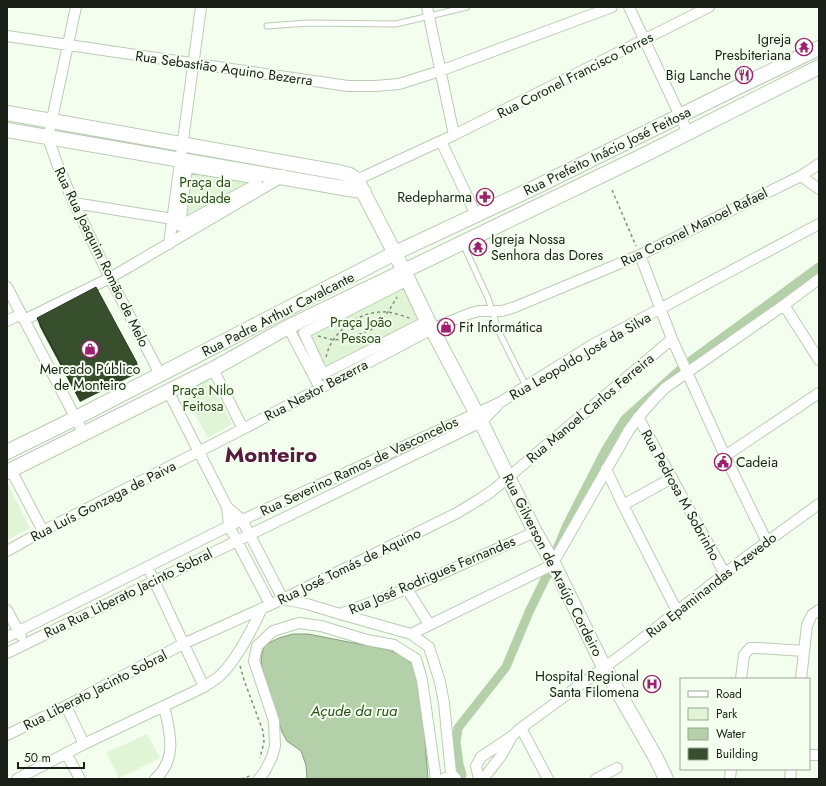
<svg xmlns="http://www.w3.org/2000/svg" width="826" height="786" font-family="Jost,sans-serif">
<style>
.green{fill:#dff5d6}
.water{fill:#b4d0a9;stroke:#869b7d}
.lines{fill:none;stroke-linecap:round;stroke-linejoin:round}
.canal{stroke:#b4d0a9;stroke-width:9}
.lane-casing{stroke:#baccb3;stroke-width:7}
.street-casing{stroke:#baccb3;stroke-width:12}
.secondary-casing{stroke:#baccb3;stroke-width:16}
.path{stroke:#848c80;stroke-width:1.5;stroke-dasharray:3 3;stroke-linecap:butt}
.lane{stroke:#fff;stroke-width:5}
.street{stroke:#fff;stroke-width:10}
.secondary{stroke:#fff;stroke-width:14}
.wall{fill:#304427}
.building{fill:#384f2d;stroke:#273720}
.labels{text-anchor:middle;stroke-width:4;stroke-linejoin:round;paint-order:stroke}
.poi-label{font-size:14px;fill:#1a2017;stroke:#f3feef;text-anchor:end}
.street-label{font-size:14px;fill:#1a2017;stroke:#f3feef}
.park-label{font-size:14px;fill:#284b15;stroke:#f3feef}
.water-label{font-size:15px;font-style:italic;fill:#2a4d17;stroke:#f3feef}
.town-label{font-size:22px;font-weight:bold;fill:#581b40;stroke:#f3feef}
</style>
<rect width="100%" height="100%" fill="#f3feef"/>
<path class="green" d="M 187,167 L 254,178 L 257,184 L 180,226 Z
M 403,276 L 428,328 L 322,382 L 293,331 Z
M 209,379 L 232,424 L 208,438 L 182,391 Z
M 7,482 L 30,528 L 7,540 Z
M 147,734 L 160,758 L 119,778 L 106,753 Z"/>
<path class="water" d="M 293,634 L 308,634 L 389,650 L 403,656 L 414,666 L 423,716 L 428,779 L 307,779 L 306,765 L 301,751 L 287,741 L 282,732 L 262,668 L 261,657 L 265,645 L 279,638 Z"/>
<g class="lines">
<path class="canal" d="M 688,363 L 819,267
M 557,549 L 567,525 L 605,451 L 625,419 L 682,368
M 462,775 L 459,764 L 456,742 L 458,728 L 506,667 L 529,612 L 548,573"/>
<defs>
<path id="lane" d="M 267,26 L 308,23 L 396,24 L 467,7
M 463,244 L 488,298 L 499,332 L 526,386"/>
<path id="street" d="M 76,7 L 48,138 L 58,166 L 74,203 L 110,278 L 160,374
M 427,7 L 454,135
M 629,7 L 688,133
M 7,36 L 348,86 L 375,86 L 399,84 L 440,71 L 612,7
M 441,141 L 476,215
M 187,167 L 254,178 L 257,184 L 180,226 Z
M 801,176 L 819,189
M 353,184 L 357,180 L 365,176 L 454,135 L 709,7
M 74,203 L 173,219
M 169,244 L 201,7
M 640,255 L 672,339 L 725,456 L 767,542
M 406,281 L 425,322 L 323,374 L 304,333 Z
M 7,287 L 84,434
M 784,305 L 819,360
M 24,320 L 110,278 L 282,177 L 283,175
M 7,321 L 21,314
M 288,327 L 320,388
M 213,369 L 243,429
M 168,391 L 227,507 L 229,526 L 270,604
M 638,417 L 725,574
M 725,456 L 819,393
M 606,469 L 623,505 L 677,611
M 11,470 L 43,531
M 623,505 L 672,478
M 227,507 L 242,520 L 283,599
M 7,551 L 43,531 L 243,429 L 432,329 L 468,314 L 479,311 L 502,311 L 515,307 L 640,255 L 801,176 L 819,164
M 151,574 L 204,687
M 407,589 L 429,624
M 283,599 L 307,604 L 340,614 L 407,589 L 535,532
M 7,610 L 21,636
M 340,614 L 411,634 L 429,647 L 440,682 L 444,703 L 451,773 L 456,779
M 411,634 L 544,569 L 553,563 L 629,430 C 640,414 652,401 665,388 L 784,305 L 819,279
M 7,637 L 229,526 L 499,403 L 592,345 L 819,224
M 7,653 L 481,422 L 497,406
M 741,679 L 744,655 L 750,648 L 757,648 L 804,651
M 801,679 L 807,625 L 812,615 L 819,610
M 66,706 L 84,744
M 521,728 L 548,779
M 7,735 L 66,706 L 183,644 L 283,599 L 457,513 L 480,499 L 492,491 L 672,339
M 66,753 L 80,779
M 809,755 L 819,755
M 17,779 L 84,744 L 204,687 C 208,684 213,681 217,678 C 234,665 253,628 262,608
M 155,779 C 178,759 170,732 164,706
M 259,779 L 265,771 L 272,757 L 275,746 L 274,721 L 254,661 L 257,646 L 273,631 L 299,623 L 321,626 L 367,640 L 394,645 L 416,659 L 422,680 L 436,779
M 444,779 L 445,778
M 479,779 L 476,766 L 481,757 L 511,737 L 521,728 L 628,650 L 746,557 L 819,504
M 483,779 L 501,756 L 511,738
M 596,779 L 617,768
M 730,779 L 731,769
M 790,779 L 791,769"/>
<path id="secondary" d="M 7,113 L 338,172 L 350,175 L 357,180 L 404,271 L 432,329 L 481,422 L 535,532 L 553,563 L 604,667 L 656,758 L 666,779
M 7,130 L 349,189 L 364,192
M 7,452 L 76,418 L 395,253 L 540,185 L 732,90 L 819,48
M 7,472 L 213,369 L 288,327 L 644,155 L 819,67"/>
</defs>
<use href="#lane" class="lane-casing"/>
<use href="#street" class="street-casing"/>
<use href="#secondary" class="secondary-casing"/>
<path class="path" d="M 612,190 L 636,246
M 318,336 L 334,340 L 350,338 L 377,327 L 390,309 L 397,297
M 326,357 C 331,333 357,312 382,312 C 391,311 403,316 412,319
M 240,666 L 244,680 L 263,731 L 264,742 L 260,758
M 241,779 L 250,776"/>
<use href="#lane" class="lane"/>
<use href="#street" class="street"/>
<use href="#secondary" class="secondary"/>
</g>
<path class="wall" d="M 37,318 L 137,363 L 140,372 L 80,402 L 40,327 Z"/>
<path class="building" d="M 96,287 L 137,363 L 77,393 L 37,318 Z"/>
<defs>
<symbol id="temple-ring" viewBox="-11 -11 22 22"><circle r="9.5" fill="#f3feef" stroke="#9f1f72" stroke-width="1.5"/><path d="M0-6L5-2H3V0L6.5 2.5H4V6H1.5V3h-3V6H-4V2.5H-6.5L-3 0V-2H-5Z" fill="#9f1f72"/></symbol>
<symbol id="restaurant-ring" viewBox="-11 -11 22 22"><circle r="9.5" fill="#f3feef" stroke="#9f1f72" stroke-width="1.5"/><path d="M-5-6h1v4h1v-4h1v4h1v-4h1v5L-1.5 .5V6h-2V.5L-5-1ZM5-6V6H3V1.5H1.5Q1.5-4 5-6Z" fill="#9f1f72"/></symbol>
<symbol id="pharmacy-ring" viewBox="-11 -11 22 22"><circle r="9.5" fill="#f3feef" stroke="#9f1f72" stroke-width="1.5"/><path d="M-2-6h4v4h4v4h-4v4h-4v-4h-4v-4h4Z" fill="#9f1f72"/></symbol>
<symbol id="shop-ring" viewBox="-11 -11 22 22"><circle r="9.5" fill="#f3feef" stroke="#9f1f72" stroke-width="1.5"/><path d="M-5-2.5h2.3a2.7 3.5 0 0 1 5.4 0H5L5.5 6h-11ZM-1.5-2.5h3a1.5 2.3 0 0 0-3 0Z" fill="#9f1f72"/></symbol>
<symbol id="civic-ring" viewBox="-11 -11 22 22"><circle r="9.5" fill="#f3feef" stroke="#9f1f72" stroke-width="1.5"/><path d="M-.6-6.5H3V-4.5H.6V-3L4-1V1h2V6H-6V1h2V-1L-.6-3ZM-1.2 2.5V6h2.4V2.5Z" fill="#9f1f72"/></symbol>
<symbol id="hospital-ring" viewBox="-11 -11 22 22"><circle r="9.5" fill="#f3feef" stroke="#9f1f72" stroke-width="1.5"/><path d="M-5-5h3v3.5h4V-5h3V5h-3V1.5h-4V5h-3Z" fill="#9f1f72"/></symbol>
</defs>
<g fill-rule="evenodd">
<use href="#temple-ring" x="794" y="37" width="20" height="20"/>
<use href="#restaurant-ring" x="734" y="65" width="20" height="20"/>
<use href="#pharmacy-ring" x="475" y="187" width="20" height="20"/>
<use href="#temple-ring" x="468" y="237" width="20" height="20"/>
<use href="#shop-ring" x="436" y="317" width="20" height="20"/>
<use href="#shop-ring" x="80" y="339" width="20" height="20"/>
<use href="#civic-ring" x="713" y="452" width="20" height="20"/>
<use href="#hospital-ring" x="642" y="674" width="20" height="20"/>
</g>
<g class="labels">
<g class="poi-label">
<text x="791" y="44">Igreja<tspan x="791" dy="16">Presbiteriana</tspan></text>
<text x="731" y="80">Big Lanche</text>
<text x="472" y="202">Redepharma</text>
<text x="491" y="244" text-anchor="start">Igreja Nossa<tspan x="491" dy="16">Senhora das Dores</tspan></text>
<text x="459" y="332" text-anchor="start">Fit Informática</text>
<text x="90" y="374" text-anchor="middle">Mercado Público<tspan x="90" dy="16">de Monteiro</tspan></text>
<text x="736" y="467" text-anchor="start">Cadeia</text>
<text x="639" y="681">Hospital Regional<tspan x="639" dy="16">Santa Filomena</tspan></text>
</g>
<g class="street-label">
<text transform="translate(224 68) rotate(8)" y="5">Rua Sebastião Aquino Bezerra</text>
<text transform="translate(575 75) rotate(-27)" y="5">Rua Coronel Francisco Torres</text>
<text transform="translate(607 151) rotate(-26)" y="5">Rua Prefeito Inácio José Feitosa</text>
<text transform="translate(694 227) rotate(-26)" y="5">Rua Coronel Manoel Rafael</text>
<text transform="translate(102 257) rotate(64)" y="5">Rua Rua Joaquim Romão de Melo</text>
<text transform="translate(278 314) rotate(-27)" y="5">Rua Padre Arthur Cavalcante</text>
<text transform="translate(580 356) rotate(-30)" y="5">Rua Leopoldo José da Silva</text>
<text transform="translate(316 390) rotate(-28)" y="5">Rua Nestor Bezerra</text>
<text transform="translate(590 408) rotate(-40)" y="5">Rua Manoel Carlos Ferreira</text>
<text transform="translate(359 466) rotate(-25)" y="5">Rua Severino Ramos de Vasconcelos</text>
<text transform="translate(681 495) rotate(61)" y="5">Rua Pedrosa M Sobrinho</text>
<text transform="translate(103 501) rotate(-27)" y="5">Rua Luís Gonzaga de Paiva</text>
<text transform="translate(553 565) rotate(63)" y="5">Rua Gilverson de Araújo Cordeiro</text>
<text transform="translate(349 566) rotate(-26)" y="5">Rua José Tomás de Aquino</text>
<text transform="translate(432 575) rotate(-23)" y="5">Rua José Rodrigues Fernandes</text>
<text transform="translate(711 585) rotate(-38)" y="5">Rua Epaminandas Azevedo</text>
<text transform="translate(128 593) rotate(-26)" y="5">Rua Rua Liberato Jacinto Sobral</text>
<text transform="translate(95 690) rotate(-27)" y="5">Rua Liberato Jacinto Sobral</text>
</g>
<g class="park-label">
<text x="205" y="187">Praça da<tspan x="205" dy="16">Saudade</tspan></text>
<text x="361" y="327">Praça João<tspan x="361" dy="16">Pessoa</tspan></text>
<text x="203" y="395">Praça Nilo<tspan x="203" dy="16">Feitosa</tspan></text>
</g>
<g class="water-label">
<text x="354" y="716">Açude da rua</text>
</g>
<g class="town-label">
<text x="271" y="462">Monteiro</text>
</g>
</g>
<rect width="826" height="786" fill="none" stroke="#1a2017" stroke-width="16"/>
<rect x="680" y="678" width="130" height="92" fill="#f3feef" stroke="#9ca599"/>
<rect x="688" y="691" width="20" height="6" fill="#ffffff" stroke="#9ca599"/>
<text x="716" y="698" font-size="12" fill="#1a2017">Road</text>
<rect x="688" y="708" width="20" height="12" fill="#dff5d6" stroke="#9ca599"/>
<text x="716" y="718" font-size="12" fill="#1a2017">Park</text>
<rect x="688" y="728" width="20" height="12" fill="#b4d0a9" stroke="#9ca599"/>
<text x="716" y="738" font-size="12" fill="#1a2017">Water</text>
<rect x="688" y="748" width="20" height="12" fill="#384f2d" stroke="#9ca599"/>
<text x="716" y="758" font-size="12" fill="#1a2017">Building</text>
<path d="M18 762v6h66v-6" fill="none" stroke="#1a2017" stroke-width="2"/>
<text x="24" y="762" font-size="12" fill="#1a2017" stroke="#f3feef" stroke-width="3" paint-order="stroke">50 m</text>
</svg>
